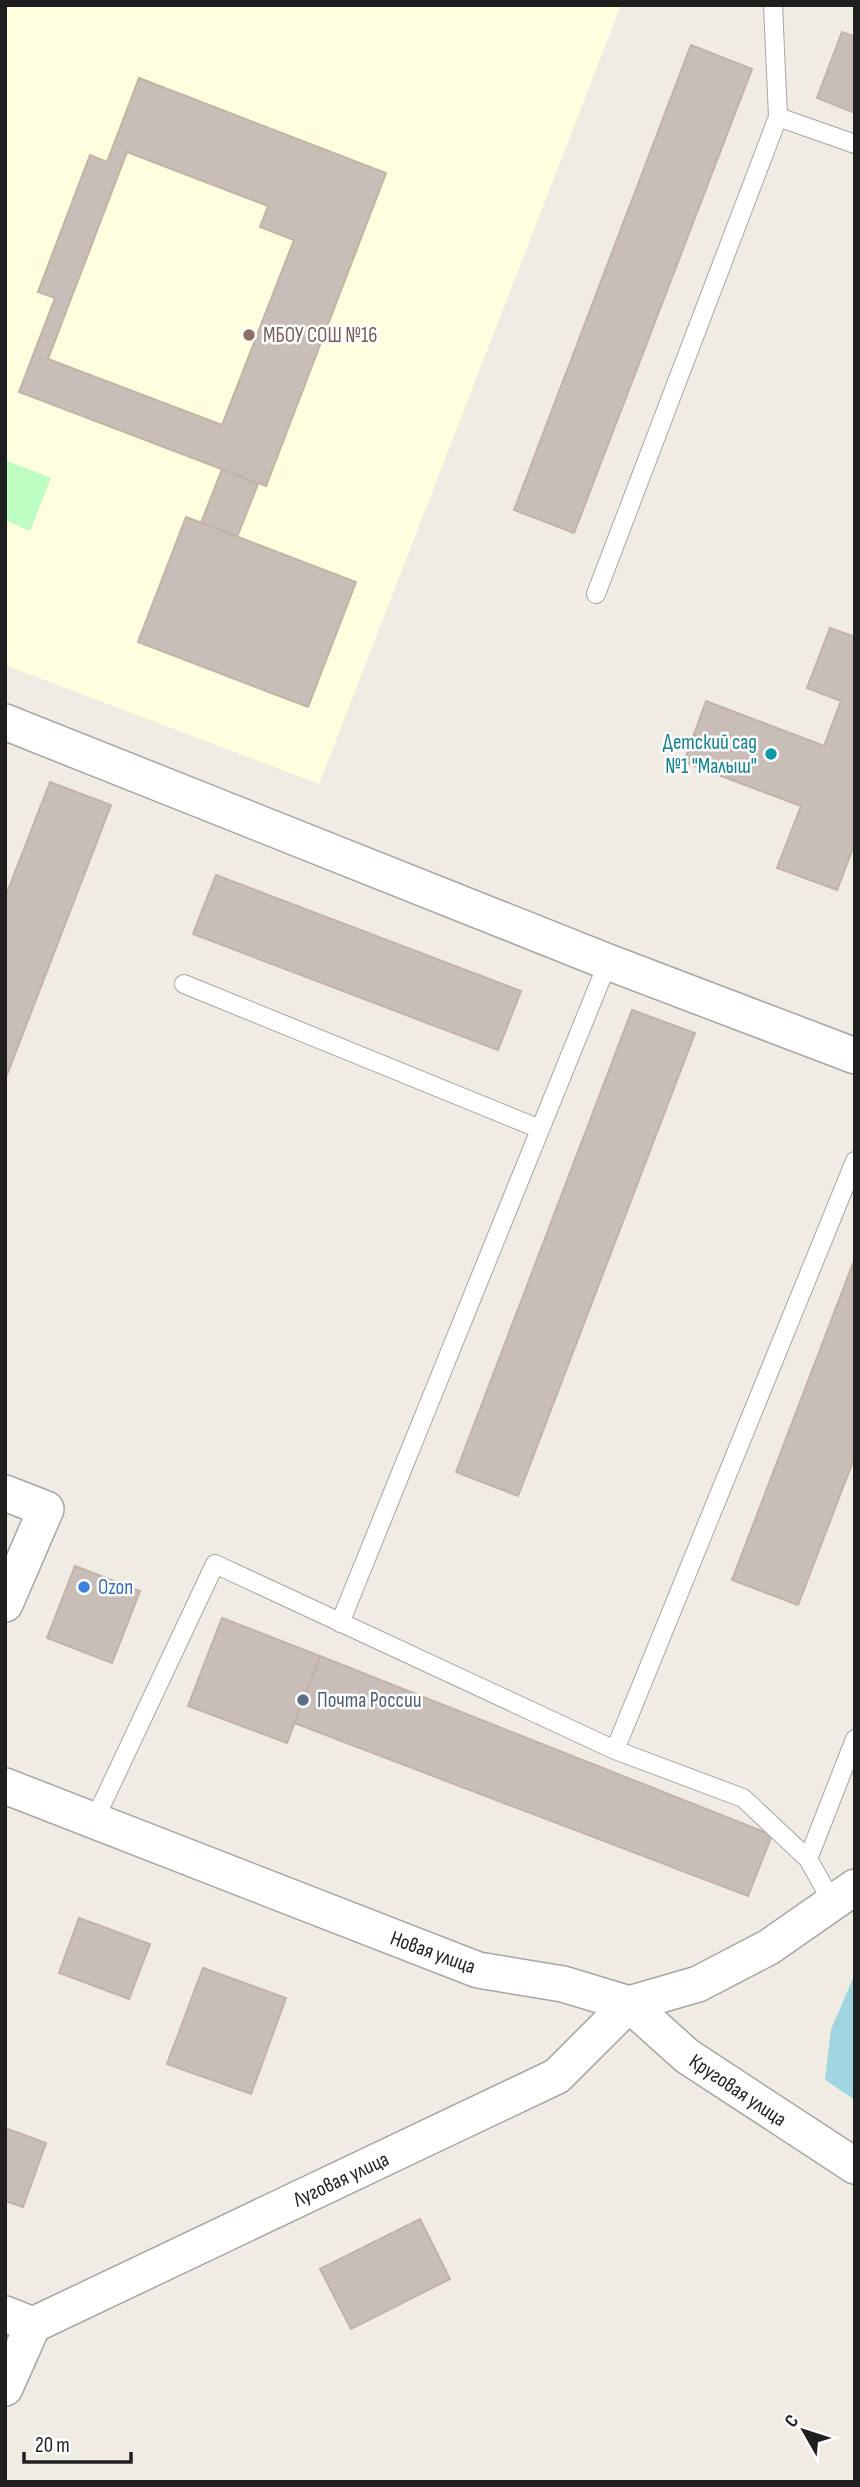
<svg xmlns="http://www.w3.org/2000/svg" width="860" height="2487" font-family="'Sofia Sans Condensed',sans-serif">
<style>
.education{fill:#fffede}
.park{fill:#befdc1}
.water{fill:#a1d5e1}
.building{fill:#c9beb7;stroke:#c3b2a5;stroke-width:2;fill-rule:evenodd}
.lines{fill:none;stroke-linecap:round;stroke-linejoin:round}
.service-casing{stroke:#a6a6a6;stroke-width:20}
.minor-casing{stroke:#a6a6a6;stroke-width:38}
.service{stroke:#fff;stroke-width:18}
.minor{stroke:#fff;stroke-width:35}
.education-dot{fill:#8d6e63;stroke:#fff;stroke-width:2.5}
.culture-dot{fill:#0f9aa8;stroke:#fff;stroke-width:2.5}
.shop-dot{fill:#3f7fe0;stroke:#fff;stroke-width:2.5}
.service-dot{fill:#5c6f8a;stroke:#fff;stroke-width:2.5}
.labels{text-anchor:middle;stroke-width:5;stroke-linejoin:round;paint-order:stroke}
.education-label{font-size:21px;fill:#785e54;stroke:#fff;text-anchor:start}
.culture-label{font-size:21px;fill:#0d838f;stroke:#fff;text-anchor:end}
.shop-label{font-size:21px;fill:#366cbe;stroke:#fff;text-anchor:start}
.service-label{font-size:21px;fill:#4e5e75;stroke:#fff;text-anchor:start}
.street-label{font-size:21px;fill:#1f1f1f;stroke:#fff}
</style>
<rect width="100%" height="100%" fill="#f0ece4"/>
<path class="education" d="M 5,5 L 621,5 L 319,784 L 5,665 Z"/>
<path class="park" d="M 5,460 L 51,478 L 30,531 L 5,520 Z"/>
<path class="water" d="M 855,1974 L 855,2100 L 825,2080 L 831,2029 Z"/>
<path class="building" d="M 842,32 L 855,37 L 855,113 L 817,98 Z
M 691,45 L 752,69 L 574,533 L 514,510 Z
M 139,78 L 386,173 L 266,486 L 19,392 L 55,298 L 38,292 L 90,155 L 107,162 ZM 127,152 L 268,206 L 260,227 L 294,240 L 222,425 L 48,359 Z
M 222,469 L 258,484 L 237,537 L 201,523 Z
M 186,517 L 356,582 L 308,707 L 138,642 Z
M 830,628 L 855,637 L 855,843 L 837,890 L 777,868 L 801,806 L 684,762 L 706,701 L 824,746 L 841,701 L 807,688 Z
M 50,782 L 111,805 L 5,1080 L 5,898 Z
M 216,875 L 521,991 L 498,1050 L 193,934 Z
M 632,1010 L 695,1033 L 518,1496 L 456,1472 Z
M 855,1258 L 855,1456 L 798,1605 L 732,1580 Z
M 75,1566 L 140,1591 L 112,1663 L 47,1638 Z
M 222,1618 L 320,1656 L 287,1743 L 188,1706 Z
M 320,1656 L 772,1835 L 748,1896 L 294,1723 Z
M 79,1918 L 150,1944 L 129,1999 L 59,1973 Z
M 203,1968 L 286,1998 L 251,2094 L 167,2064 Z
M 5,2128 L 46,2143 L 23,2207 L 5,2201 Z
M 420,2219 L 450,2279 L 351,2329 L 320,2269 Z"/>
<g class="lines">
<defs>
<path id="service" d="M 773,5 L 778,117
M 596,594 L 778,117 L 855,144
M 184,984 L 540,1129
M 340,1623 L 608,962
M 94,1821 L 215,1564 L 615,1750
M 808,1859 L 743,1798 L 615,1750 L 855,1161
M 833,1903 L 808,1859 L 855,1739"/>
<path id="minor" d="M 5,722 L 608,962 L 855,1056
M 5,1493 L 46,1509 L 5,1604
M 5,1786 L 478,1970 L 563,1984 L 629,2004 L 698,1984 L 769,1947 L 855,1887
M 5,2314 L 33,2325 L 557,2076 L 629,2004 L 687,2056 L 855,2166
M 5,2388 L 33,2325"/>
</defs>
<use href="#service" class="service-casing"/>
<use href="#minor" class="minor-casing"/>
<use href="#service" class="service"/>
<use href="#minor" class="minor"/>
</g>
<circle class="education-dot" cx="249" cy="335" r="7"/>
<circle class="culture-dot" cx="771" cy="754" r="7"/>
<circle class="shop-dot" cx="84" cy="1587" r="7"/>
<circle class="service-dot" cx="303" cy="1700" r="7"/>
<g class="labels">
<g class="education-label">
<text x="263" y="342">МБОУ СОШ №16</text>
</g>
<g class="culture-label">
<text x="757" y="749">Детский сад<tspan x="757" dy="24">№1 "Малыш"</tspan></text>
</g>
<g class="shop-label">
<text x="98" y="1594">Ozon</text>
</g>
<g class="service-label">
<text x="317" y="1707">Почта России</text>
</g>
<g class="street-label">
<text transform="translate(433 1952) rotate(20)" y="7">Новая улица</text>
<text transform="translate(738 2090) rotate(34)" y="7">Круговая улица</text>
<text transform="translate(341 2179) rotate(-25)" y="7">Луговая улица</text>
</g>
</g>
<rect width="860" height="2487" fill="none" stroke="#1f1f1f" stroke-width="14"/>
<g transform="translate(804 2431) rotate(309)" stroke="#ffffff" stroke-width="5" paint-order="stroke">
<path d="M0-5L12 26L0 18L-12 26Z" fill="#1f1f1f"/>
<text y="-10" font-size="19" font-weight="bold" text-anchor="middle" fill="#1f1f1f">С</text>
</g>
<path d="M24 2452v10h107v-10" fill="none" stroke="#1f1f1f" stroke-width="3.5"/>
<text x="35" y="2452" font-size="21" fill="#1f1f1f" stroke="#ffffff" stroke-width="5" paint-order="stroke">20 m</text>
</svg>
